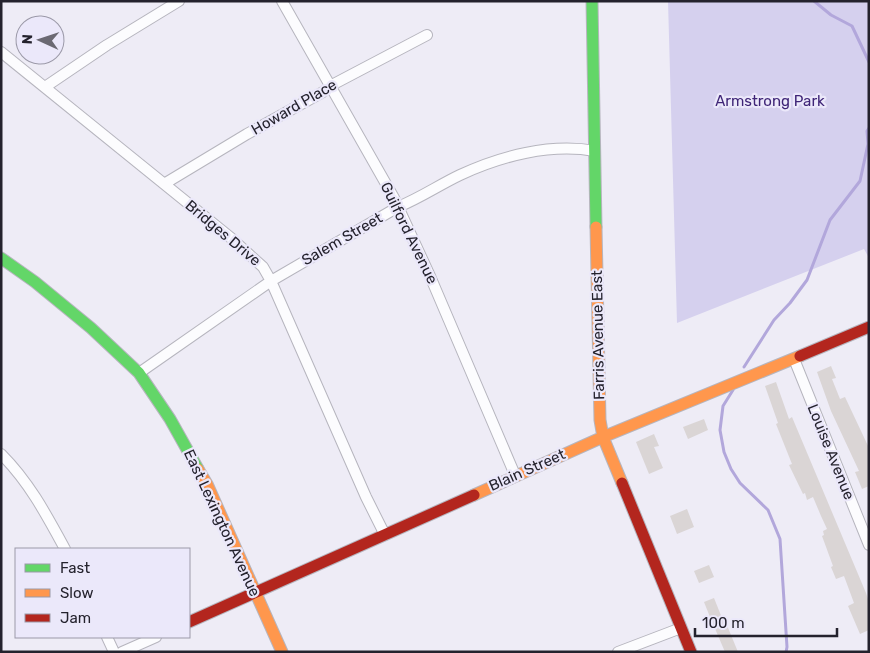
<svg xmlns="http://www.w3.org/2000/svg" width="870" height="653" font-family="Rubik,sans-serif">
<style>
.green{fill:#d5d0ee}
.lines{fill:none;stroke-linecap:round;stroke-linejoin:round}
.stream{stroke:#b2a7db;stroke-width:3}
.building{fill:#dad5d5}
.street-casing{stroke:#b6b5be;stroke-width:12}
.fast-casing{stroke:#b6b5be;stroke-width:13}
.slow-casing{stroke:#b6b5be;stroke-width:13}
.jam-casing{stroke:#b6b5be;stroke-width:13}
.street{stroke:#fcfcfe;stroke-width:10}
.fast{stroke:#63d668;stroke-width:11}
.slow{stroke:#ff974d;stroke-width:11}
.jam{stroke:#b3261e;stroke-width:11}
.labels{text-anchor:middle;stroke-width:4.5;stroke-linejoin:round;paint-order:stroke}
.park-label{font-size:15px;fill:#3f2577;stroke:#ebe8fa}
.street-label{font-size:15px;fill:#24222d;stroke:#ebe8fa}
</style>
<rect width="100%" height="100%" fill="#eeecf6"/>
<path class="green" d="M 668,1 L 869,1 L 869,258 L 864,249 L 677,323 Z"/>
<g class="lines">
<path class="stream" d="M 814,1 L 831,15 L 852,26 L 869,62
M 744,367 L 774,320 L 790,303 L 807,280 L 830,220 L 860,181 L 868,144 L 867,131 L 869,128
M 733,390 L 723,406 L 720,430 L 724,452 L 731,469 L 740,483 L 768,510 L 780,539 L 787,647 L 786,652"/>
</g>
<path class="building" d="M 831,366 L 836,378 L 832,379 L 840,399 L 845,397 L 869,448 L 869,486 L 862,489 L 855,472 L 859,471 L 831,411 L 817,372 Z
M 776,382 L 789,419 L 792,417 L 866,593 L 869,602 L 869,630 L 860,634 L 848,606 L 854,603 L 844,576 L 836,579 L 831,567 L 833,566 L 822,536 L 824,535 L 823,531 L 827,529 L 821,516 L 813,497 L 807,500 L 805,493 L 803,494 L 789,465 L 792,464 L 776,424 L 778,423 L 765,386 Z
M 704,419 L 708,430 L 688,439 L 683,427 Z
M 654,434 L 659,446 L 654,447 L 663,468 L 649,474 L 636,442 Z
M 687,509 L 694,527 L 677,534 L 670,516 Z
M 709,565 L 714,577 L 699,583 L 694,571 Z
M 714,598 L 722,618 L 724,618 L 738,652 L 725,652 L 710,617 L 704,602 Z"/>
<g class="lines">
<defs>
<path id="street" d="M 282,1 L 394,198 L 430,276 L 515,475
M 1,52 L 231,238 L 263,267 L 271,281 L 366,497 L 385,535
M 45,87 L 107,45 L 179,1
M 164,184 L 247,134 L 323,92 L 330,86 L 427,35
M 794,359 L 869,545
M 139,373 L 271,281 L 398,207 C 420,198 439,185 460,175 C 501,156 550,143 595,151
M 1,454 C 29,482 46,514 65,549
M 107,637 L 114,652
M 122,652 L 156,637
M 618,652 L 681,628"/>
<path id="fast" d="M 592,1 L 596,227
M 1,258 L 35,282 L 91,328 L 139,373 L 170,419 L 198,469"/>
<path id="slow" d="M 596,227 L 600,420 L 603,437 L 622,483
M 198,469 L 207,484 L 282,652
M 474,495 L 603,437 L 800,356"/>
<path id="jam" d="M 800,356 L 869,327
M 622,483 L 691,652
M 189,622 L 474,495"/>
</defs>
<use href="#street" class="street-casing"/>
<use href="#fast" class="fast-casing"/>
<use href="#slow" class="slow-casing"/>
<use href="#jam" class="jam-casing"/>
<use href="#street" class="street"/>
<use href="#fast" class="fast"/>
<use href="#slow" class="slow"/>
<use href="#jam" class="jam"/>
</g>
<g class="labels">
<g class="park-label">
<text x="770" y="106">Armstrong Park</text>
</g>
<g class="street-label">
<text transform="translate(294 107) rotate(-30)" y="5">Howard Place</text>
<text transform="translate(223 233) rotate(40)" y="5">Bridges Drive</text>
<text transform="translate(409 233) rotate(64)" y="5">Guilford Avenue</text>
<text transform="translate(342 239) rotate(-30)" y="5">Salem Street</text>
<text transform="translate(598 335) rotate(-91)" y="5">Farris Avenue East</text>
<text transform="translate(831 452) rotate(68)" y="5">Louise Avenue</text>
<text transform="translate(527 470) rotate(-24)" y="5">Blain Street</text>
<text transform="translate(222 523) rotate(65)" y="5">East Lexington Avenue</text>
</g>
</g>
<rect width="870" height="653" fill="none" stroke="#24222d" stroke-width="5"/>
<rect x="15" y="548" width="175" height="90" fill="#ebe8fa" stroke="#9b99a8"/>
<rect x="25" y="564" width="25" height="8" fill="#63d668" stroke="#9b99a8"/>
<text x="60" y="573" font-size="15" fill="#24222d">Fast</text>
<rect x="25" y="589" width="25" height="8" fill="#ff974d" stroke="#9b99a8"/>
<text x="60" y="598" font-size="15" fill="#24222d">Slow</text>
<rect x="25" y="614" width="25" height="8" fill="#b3261e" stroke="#9b99a8"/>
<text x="60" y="623" font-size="15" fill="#24222d">Jam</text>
<g transform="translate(40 40) rotate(273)"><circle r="24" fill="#ebe8fa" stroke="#9b99a8"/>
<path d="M0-4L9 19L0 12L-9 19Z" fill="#6b6973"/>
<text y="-8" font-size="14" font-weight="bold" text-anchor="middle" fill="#24222d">N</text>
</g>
<path d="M695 628v8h142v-8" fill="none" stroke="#24222d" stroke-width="2.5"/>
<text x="702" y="628" font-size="15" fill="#24222d" stroke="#ebe8fa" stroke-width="4" paint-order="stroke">100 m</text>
</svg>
